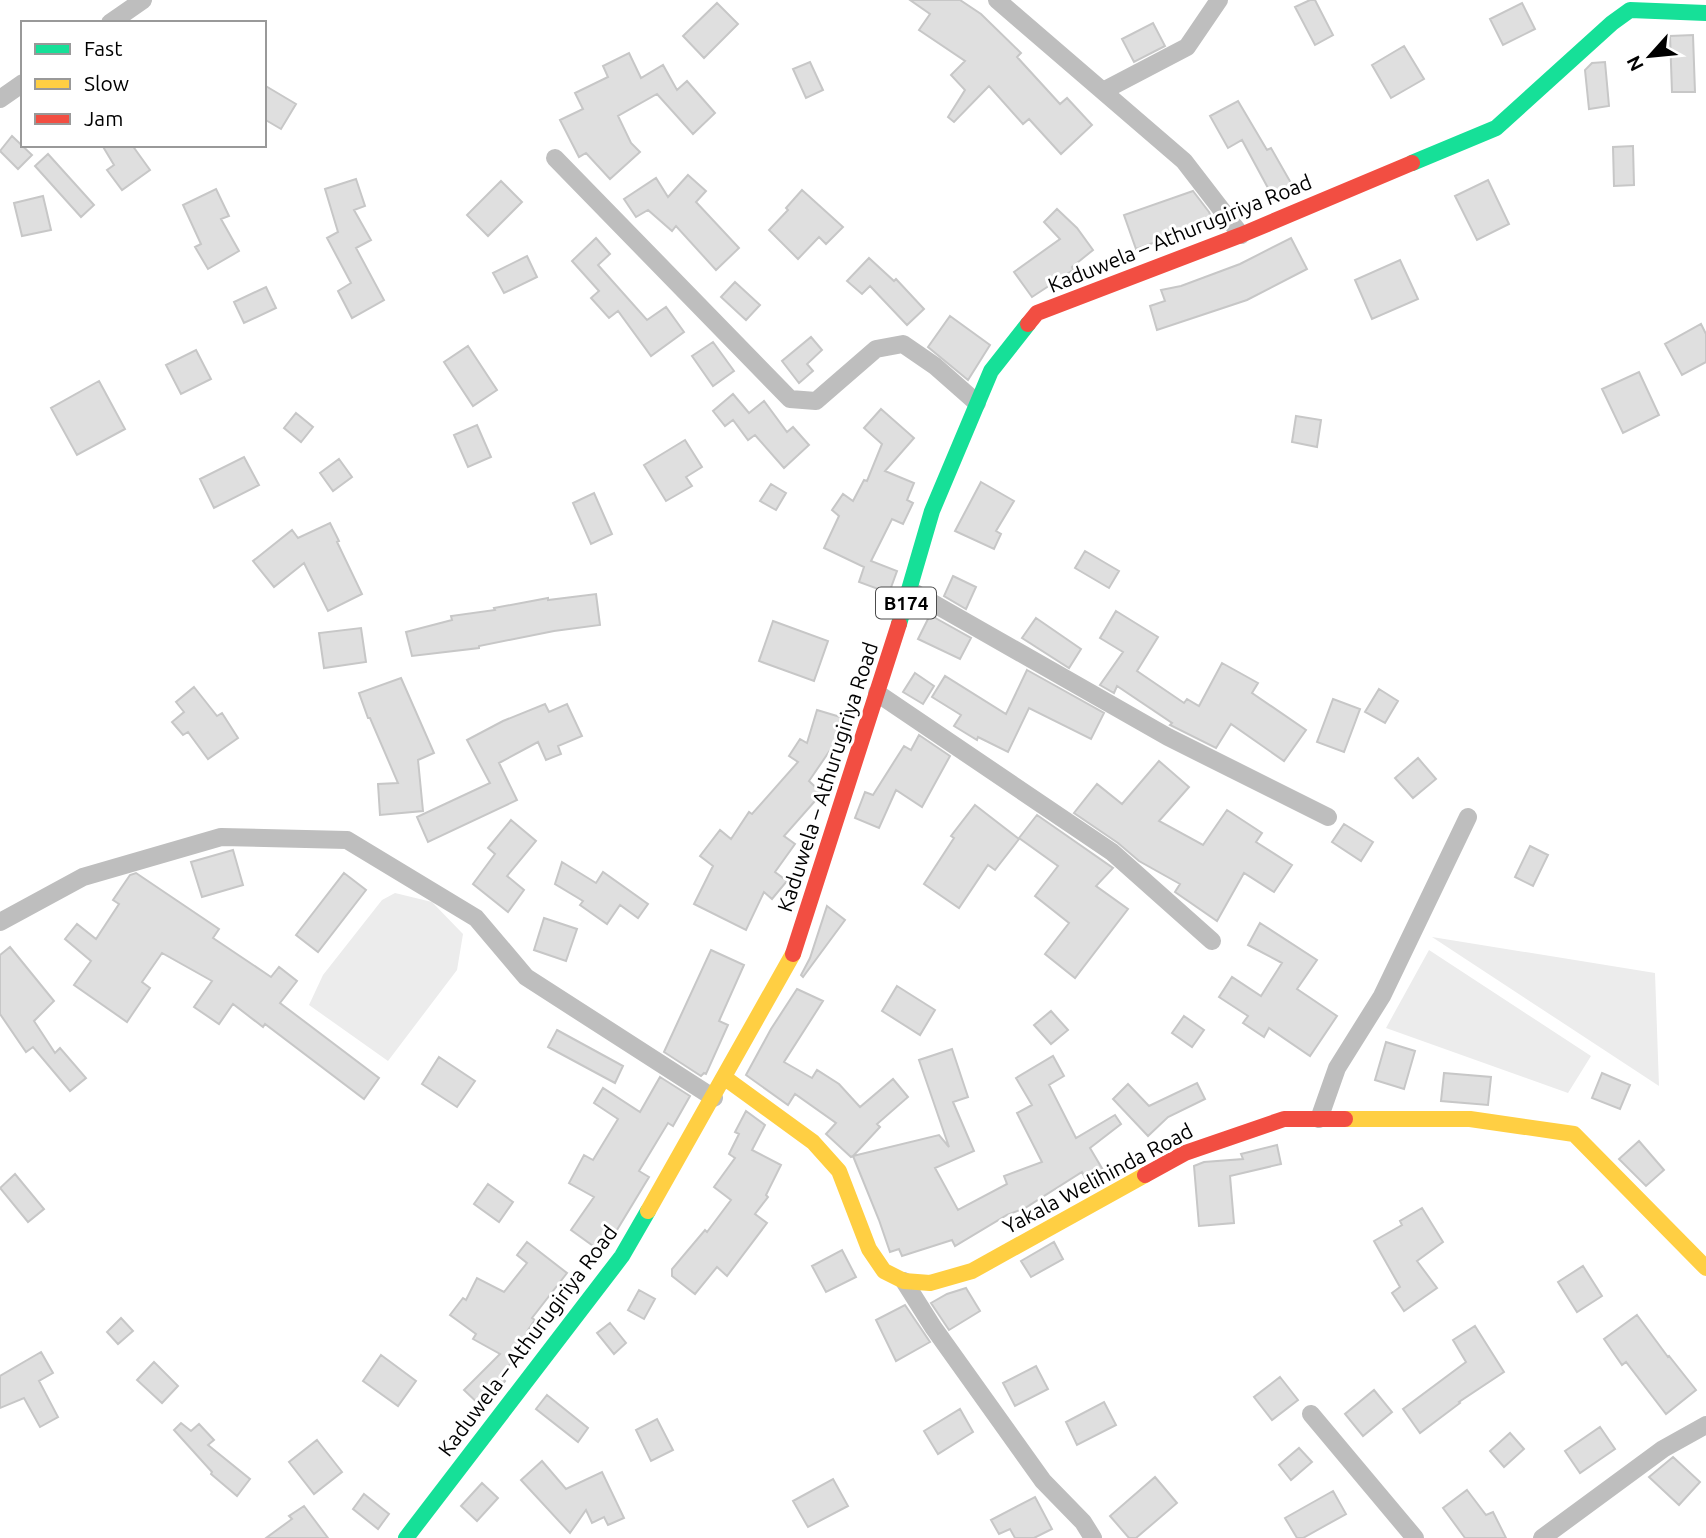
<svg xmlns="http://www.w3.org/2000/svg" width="1706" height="1538" font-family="Ubuntu,sans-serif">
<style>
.green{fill:#ececec}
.building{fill:#dfdfdf;stroke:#c7c7c7;stroke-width:2}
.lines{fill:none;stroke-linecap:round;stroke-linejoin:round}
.street{stroke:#bebebe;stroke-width:18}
.fast{stroke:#16e098;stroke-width:16}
.slow{stroke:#ffcf43;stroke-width:16}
.jam{stroke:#f24e42;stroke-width:16}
.labels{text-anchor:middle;stroke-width:6;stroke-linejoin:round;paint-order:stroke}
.shield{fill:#fff;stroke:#4c4c4c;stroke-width:2}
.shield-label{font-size:19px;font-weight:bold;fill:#000}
.street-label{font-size:21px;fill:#000;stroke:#fff}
</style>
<rect width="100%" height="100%" fill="#fff"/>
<path class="green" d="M 395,893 L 432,902 L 463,934 L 457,970 L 388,1061 L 309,1005 L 323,975 L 382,900 Z
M 1432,937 L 1655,973 L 1659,1086 Z
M 1429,950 L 1591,1056 L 1568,1093 L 1386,1028 Z"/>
<path class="building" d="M 910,0 L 960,0 L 981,14 L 1021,53 L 1017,57 L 1060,104 L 1067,98 L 1092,125 L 1061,154 L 1029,119 L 1023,124 L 989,86 L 954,122 L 948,117 L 965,90 L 951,75 L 965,61 L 919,30 L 930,14 Z
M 1310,0 L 1315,0 L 1333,35 L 1315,45 L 1295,7 Z
M 717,3 L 738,24 L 704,58 L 683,36 Z
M 1522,3 L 1535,29 L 1503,45 L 1490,19 Z
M 1153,23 L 1165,46 L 1134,62 L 1122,39 Z
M 1693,35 L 1695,92 L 1672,92 L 1670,36 Z
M 1404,46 L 1424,79 L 1391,98 L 1372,65 Z
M 629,53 L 641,78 L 663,65 L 677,90 L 687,81 L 715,113 L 693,134 L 657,94 L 618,116 L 631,143 L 640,152 L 610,179 L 586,153 L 579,157 L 560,120 L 583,109 L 575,93 L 608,77 L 603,66 Z
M 810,62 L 823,90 L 806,98 L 793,69 Z
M 1605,62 L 1609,106 L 1589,109 L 1585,70 L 1592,63 Z
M 264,85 L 296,104 L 281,129 L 264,119 Z
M 1238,101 L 1267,150 L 1271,148 L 1295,190 L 1275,201 L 1242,140 L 1228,148 L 1210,116 Z
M 12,136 L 32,155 L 18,169 L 0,151 Z
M 102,145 L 132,145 L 150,170 L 122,190 L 107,170 L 114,165 Z
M 1633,146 L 1634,185 L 1614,186 L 1613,147 Z
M 48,154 L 94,205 L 81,217 L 35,166 Z
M 688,175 L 706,191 L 696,202 L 739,248 L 716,270 L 676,226 L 672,231 L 648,210 L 636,217 L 624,199 L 656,178 L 668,197 Z
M 356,179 L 365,206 L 354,210 L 371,240 L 356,248 L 384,300 L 352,318 L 338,291 L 351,283 L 327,238 L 338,232 L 325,189 Z
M 1488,180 L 1509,224 L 1477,240 L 1455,196 Z
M 501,181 L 522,202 L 488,236 L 467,215 Z
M 216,189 L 229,216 L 221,219 L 239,251 L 208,269 L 195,247 L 201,244 L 183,205 Z
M 802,190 L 843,227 L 826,244 L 819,237 L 798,259 L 769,230 L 788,210 L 786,208 Z
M 1193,191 L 1209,212 L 1213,222 L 1136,249 L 1124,215 Z
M 43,196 L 51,230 L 22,236 L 14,203 Z
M 1057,209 L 1077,228 L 1093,250 L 1072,267 L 1073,270 L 1032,297 L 1014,272 L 1060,239 L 1044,222 Z
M 596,238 L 610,254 L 598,265 L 647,320 L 666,307 L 684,332 L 651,356 L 618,311 L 609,318 L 591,298 L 599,291 L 572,261 Z
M 1291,238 L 1307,269 L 1247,300 L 1157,330 L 1150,306 L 1165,301 L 1161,290 L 1181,286 L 1240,264 Z
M 527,256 L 537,277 L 504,293 L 493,273 Z
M 869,258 L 894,281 L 896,279 L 924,309 L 907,325 L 870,286 L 862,294 L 847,281 Z
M 1400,260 L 1418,299 L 1372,319 L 1355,280 Z
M 735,282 L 760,305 L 746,320 L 721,297 Z
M 266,287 L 276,308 L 244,323 L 234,302 Z
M 950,316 L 990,345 L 968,380 L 928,347 Z
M 1701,324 L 1706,334 L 1706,362 L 1682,375 L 1665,344 Z
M 811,337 L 822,350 L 807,364 L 813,371 L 799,383 L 782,361 Z
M 713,342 L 734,371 L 713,386 L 692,356 Z
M 468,346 L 497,390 L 473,406 L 444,362 Z
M 196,350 L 211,379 L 181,394 L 166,365 Z
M 1639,372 L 1659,415 L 1623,433 L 1602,389 Z
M 99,381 L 125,429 L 77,455 L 51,408 Z
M 733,394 L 749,413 L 764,401 L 787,432 L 793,427 L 809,445 L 784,468 L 755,435 L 748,440 L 733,420 L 725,426 L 713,411 Z
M 881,409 L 914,438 L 885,471 L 914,483 L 907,500 L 913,503 L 903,524 L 892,519 L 871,561 L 897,571 L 889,593 L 859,582 L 864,567 L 824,548 L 839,516 L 832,510 L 843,494 L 853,501 L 864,480 L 867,481 L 882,444 L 864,428 Z
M 296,413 L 313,427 L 301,442 L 284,428 Z
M 1296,416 L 1321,420 L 1317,447 L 1292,442 Z
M 477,425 L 491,457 L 468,467 L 454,435 Z
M 685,440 L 702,467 L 686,477 L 692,486 L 666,501 L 644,465 Z
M 244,457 L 259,485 L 214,508 L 200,479 Z
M 339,459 L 352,477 L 333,491 L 320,473 Z
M 981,482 L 1014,501 L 996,531 L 1001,534 L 994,549 L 955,531 Z
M 771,484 L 786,493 L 776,510 L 760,501 Z
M 594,493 L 612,534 L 591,544 L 573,503 Z
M 330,523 L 339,541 L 337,542 L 362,594 L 328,611 L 304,563 L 274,587 L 253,561 L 292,530 L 298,538 Z
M 1085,551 L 1119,571 L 1109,588 L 1075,568 Z
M 953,576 L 976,587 L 966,609 L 944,596 Z
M 596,594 L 600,625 L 554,631 L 479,646 L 479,648 L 412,656 L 406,632 L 452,620 L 451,616 L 495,610 L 494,608 L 548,598 L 548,600 Z
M 1116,611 L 1158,637 L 1137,671 L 1184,703 L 1187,699 L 1199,706 L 1222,663 L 1258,683 L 1252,693 L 1306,730 L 1284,761 L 1231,724 L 1216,748 L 1170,725 L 1172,723 L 1117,686 L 1114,693 L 1100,685 L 1123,652 L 1100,638 Z
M 930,615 L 971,638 L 960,659 L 918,639 Z
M 1036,618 L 1081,649 L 1069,668 L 1022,638 Z
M 773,621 L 828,641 L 814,681 L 759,661 Z
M 361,628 L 366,662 L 324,668 L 319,633 Z
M 1027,670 L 1104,713 L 1091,739 L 1029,708 L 1008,752 L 978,737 L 977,740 L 954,726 L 961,715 L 932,697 L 945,676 L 1006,714 Z
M 915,673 L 934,686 L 923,704 L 903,692 Z
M 401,678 L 434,753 L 418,760 L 423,811 L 380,815 L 378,784 L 398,783 L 370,718 L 368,718 L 359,693 Z
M 194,687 L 217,716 L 222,713 L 238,738 L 208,759 L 188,732 L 183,735 L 172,722 L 184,712 L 176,702 Z
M 1379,689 L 1398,701 L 1385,723 L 1365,712 Z
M 1333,699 L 1360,709 L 1344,752 L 1317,742 Z
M 545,704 L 549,712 L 567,704 L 582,736 L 558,746 L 561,754 L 546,760 L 538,742 L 499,763 L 517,800 L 428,842 L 417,817 L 490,783 L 467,740 L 503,721 Z
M 817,710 L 847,719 L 840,745 L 835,743 L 809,781 L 822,793 L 784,836 L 795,844 L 775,872 L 787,881 L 772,899 L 764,892 L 746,930 L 694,904 L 713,866 L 700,856 L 720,830 L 731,839 L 749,812 L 752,814 L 798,762 L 789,756 L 800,739 L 807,743 Z
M 919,735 L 950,756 L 922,807 L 896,790 L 879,828 L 855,818 L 865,792 L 873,795 L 904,746 L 911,750 Z
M 1418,758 L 1436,779 L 1413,798 L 1395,778 Z
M 1159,761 L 1189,787 L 1159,821 L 1203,845 L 1227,810 L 1262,833 L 1256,842 L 1292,865 L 1274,892 L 1244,873 L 1217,921 L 1175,892 L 1180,884 L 1139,861 L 1118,843 L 1074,813 L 1097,784 L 1122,804 Z
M 975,805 L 1019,839 L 995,870 L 988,865 L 959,908 L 924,884 L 954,838 L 951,836 Z
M 1037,815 L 1113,868 L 1096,886 L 1128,909 L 1075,978 L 1045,954 L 1069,923 L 1035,896 L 1058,866 L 1019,838 Z
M 511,820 L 536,841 L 507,876 L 524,890 L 508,912 L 473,884 L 495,854 L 488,848 Z
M 1344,824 L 1373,842 L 1361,861 L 1332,842 Z
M 1530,846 L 1548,855 L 1533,886 L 1515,877 Z
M 233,850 L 243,885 L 202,897 L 191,862 Z
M 562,862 L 596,883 L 603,872 L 648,904 L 638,918 L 620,905 L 607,924 L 580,905 L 583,901 L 555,884 Z
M 136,873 L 219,929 L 213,938 L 271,977 L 279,967 L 297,981 L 280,1003 L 379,1078 L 364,1099 L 265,1024 L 263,1027 L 233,1004 L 219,1024 L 194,1007 L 212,981 L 162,953 L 142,982 L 150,988 L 127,1022 L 74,985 L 91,961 L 65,939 L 77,924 L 96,939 L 119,904 L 113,900 L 130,875 Z
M 344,873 L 366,890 L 318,952 L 296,935 Z
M 827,906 L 845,920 L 803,977 L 801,975 L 810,958 Z
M 544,918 L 577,929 L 566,961 L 534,950 Z
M 1260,923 L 1317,960 L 1297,989 L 1337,1016 L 1310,1056 L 1269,1028 L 1264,1037 L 1243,1023 L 1248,1016 L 1219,997 L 1232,977 L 1261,996 L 1282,963 L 1248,945 Z
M 10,947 L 54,1001 L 34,1021 L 55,1053 L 60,1048 L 86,1078 L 70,1091 L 33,1047 L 26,1052 L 0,1014 L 0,955 Z
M 711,950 L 744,965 L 719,1021 L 728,1025 L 706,1074 L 704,1073 L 701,1076 L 664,1052 Z
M 897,986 L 935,1010 L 920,1035 L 882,1011 Z
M 797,989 L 823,1001 L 784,1062 L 812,1078 L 817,1070 L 839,1084 L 860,1107 L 893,1079 L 908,1097 L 877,1124 L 880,1127 L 853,1156 L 939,1135 L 949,1147 L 919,1060 L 952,1049 L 968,1097 L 953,1102 L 974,1151 L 935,1168 L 958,1210 L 1007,1184 L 1004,1176 L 1042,1162 L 1017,1113 L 1032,1105 L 1016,1078 L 1053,1056 L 1064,1076 L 1049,1085 L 1076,1138 L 1115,1115 L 1121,1124 L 1090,1148 L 1103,1170 L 1086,1180 L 1082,1172 L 1025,1208 L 1007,1215 L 955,1246 L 952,1240 L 902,1256 L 899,1249 L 890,1252 L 879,1220 L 853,1156 L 851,1157 L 826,1134 L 836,1123 L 795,1094 L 788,1105 L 746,1075 L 771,1029 Z
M 1051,1011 L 1068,1030 L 1051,1044 L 1034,1025 Z
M 1184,1016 L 1204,1030 L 1192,1047 L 1172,1033 Z
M 557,1030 L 623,1066 L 615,1083 L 548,1047 Z
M 1386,1042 L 1415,1051 L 1404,1089 L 1375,1080 Z
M 439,1057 L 475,1081 L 457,1107 L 422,1084 Z
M 1444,1073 L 1491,1077 L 1488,1105 L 1441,1101 Z
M 1602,1073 L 1630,1085 L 1620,1109 L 1592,1098 Z
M 660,1077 L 690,1096 L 673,1126 L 668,1123 L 639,1171 L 649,1177 L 603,1253 L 571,1230 L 594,1197 L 569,1183 L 584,1155 L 593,1160 L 618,1119 L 594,1103 L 603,1088 L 640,1112 Z
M 1197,1083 L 1205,1099 L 1168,1117 L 1148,1136 L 1113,1099 L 1128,1084 L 1149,1106 Z
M 746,1111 L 765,1125 L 752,1150 L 781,1165 L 766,1195 L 768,1197 L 755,1214 L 767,1223 L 727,1276 L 717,1267 L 695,1294 L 672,1276 L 672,1269 L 705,1230 L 707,1232 L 731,1200 L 714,1187 L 735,1158 L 729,1154 L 739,1134 L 735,1132 Z
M 1639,1141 L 1664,1170 L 1646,1186 L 1619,1159 Z
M 1277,1145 L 1281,1164 L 1230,1176 L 1234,1223 L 1199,1226 L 1194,1166 L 1204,1162 L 1243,1159 L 1241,1154 Z
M 15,1174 L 44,1209 L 28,1222 L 0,1188 Z
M 488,1184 L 513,1202 L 499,1222 L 474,1204 Z
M 1422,1208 L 1443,1242 L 1417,1261 L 1437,1288 L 1404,1311 L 1392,1293 L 1400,1287 L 1374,1241 L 1402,1225 L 1400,1221 Z
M 527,1242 L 567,1273 L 532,1318 L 535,1320 L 528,1330 L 536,1333 L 530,1348 L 521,1345 L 502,1378 L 505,1381 L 484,1409 L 464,1390 L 500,1354 L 473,1339 L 476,1334 L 450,1315 L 463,1298 L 466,1300 L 477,1278 L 504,1292 L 527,1263 L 517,1255 Z
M 1054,1242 L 1063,1259 L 1031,1277 L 1021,1261 Z
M 842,1250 L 856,1277 L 826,1292 L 812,1266 Z
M 1583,1266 L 1602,1296 L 1577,1312 L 1558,1282 Z
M 966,1288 L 980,1311 L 949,1330 L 931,1303 L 947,1294 Z
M 639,1290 L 655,1299 L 644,1319 L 628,1310 Z
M 905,1305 L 930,1342 L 896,1361 L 876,1320 Z
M 1637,1315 L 1668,1357 L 1669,1356 L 1696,1390 L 1666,1414 L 1626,1362 L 1622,1365 L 1604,1339 Z
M 121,1318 L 133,1331 L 118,1344 L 107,1332 Z
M 610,1323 L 626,1343 L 614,1354 L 597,1333 Z
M 1475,1326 L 1504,1372 L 1459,1402 L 1460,1403 L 1420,1433 L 1403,1409 L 1466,1362 L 1453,1340 Z
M 41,1352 L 53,1373 L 39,1381 L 58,1417 L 40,1427 L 24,1398 L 0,1408 L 0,1376 Z
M 381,1355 L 416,1381 L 398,1406 L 363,1381 Z
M 154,1362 L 178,1386 L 162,1403 L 137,1380 Z
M 1036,1366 L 1048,1389 L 1015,1406 L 1003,1383 Z
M 1280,1377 L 1298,1400 L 1272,1420 L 1254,1397 Z
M 1374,1390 L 1392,1412 L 1363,1436 L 1345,1414 Z
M 547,1395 L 588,1428 L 578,1442 L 536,1409 Z
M 1104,1402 L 1116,1425 L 1077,1445 L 1066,1422 Z
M 960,1409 L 973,1432 L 938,1454 L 924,1431 Z
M 657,1419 L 673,1450 L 651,1461 L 636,1430 Z
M 181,1423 L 191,1431 L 199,1424 L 214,1440 L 208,1445 L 250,1479 L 237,1496 L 211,1474 L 212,1472 L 174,1430 Z
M 1600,1427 L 1615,1449 L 1580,1473 L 1565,1451 Z
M 1510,1433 L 1524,1449 L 1504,1467 L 1490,1451 Z
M 317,1440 L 342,1472 L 314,1494 L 289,1462 Z
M 1299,1448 L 1312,1462 L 1291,1480 L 1279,1465 Z
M 1673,1457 L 1700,1482 L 1679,1505 L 1649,1477 Z
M 542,1461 L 566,1489 L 602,1472 L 624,1518 L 608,1525 L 604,1517 L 592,1523 L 586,1510 L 570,1533 L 521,1480 Z
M 1155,1477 L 1177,1503 L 1136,1538 L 1129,1538 L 1110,1516 Z
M 833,1479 L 848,1506 L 808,1527 L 793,1501 Z
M 482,1483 L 498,1498 L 477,1521 L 461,1506 Z
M 1467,1490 L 1486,1515 L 1493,1512 L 1506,1538 L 1465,1538 L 1443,1508 Z
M 1333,1491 L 1346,1514 L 1303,1538 L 1297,1538 L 1285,1518 Z
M 364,1494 L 389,1514 L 378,1529 L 353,1509 Z
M 1035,1497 L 1052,1529 L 1034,1538 L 1015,1538 L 1010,1529 L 999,1534 L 991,1520 Z
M 304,1506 L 328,1538 L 266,1538 L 292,1519 L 289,1516 Z"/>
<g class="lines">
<path class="street" d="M 997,0 L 1184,161 L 1241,235
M 110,23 L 143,0
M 1103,91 L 1187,47 L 1219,0
M 0,99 L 23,83
M 555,158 L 790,399 L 816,401 L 876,349 L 903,344 L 935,366 L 977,403
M 910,590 L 1168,737 L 1328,817
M 877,693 L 1112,852 L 1212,941
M 0,922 L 83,877 L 221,837 L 347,840 L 476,918 L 526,977 L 714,1098
M 1319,1119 L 1337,1068 L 1382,996 L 1468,817
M 904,1281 L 933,1327 L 1043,1481 L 1083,1522 L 1093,1538
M 1311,1414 L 1415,1538
M 1542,1538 L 1663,1449 L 1706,1425"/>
<path class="fast" d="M 1412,163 L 1496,128 L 1612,23 L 1630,10 L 1706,13
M 899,624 L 932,511 L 991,371 L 1028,324
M 406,1538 L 622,1256 L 648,1211"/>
<path class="slow" d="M 725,1078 L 813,1142 L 839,1171 L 869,1249 L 884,1271 L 904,1281 L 930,1283 L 972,1271 L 1145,1175
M 1345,1119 L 1470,1119 L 1574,1134 L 1706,1268
M 648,1211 L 793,954"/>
<path class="jam" d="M 1028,324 L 1037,313 L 1241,235 L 1412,163
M 793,954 L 899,624
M 1145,1175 L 1185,1153 L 1284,1119 L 1345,1119"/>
</g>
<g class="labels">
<rect class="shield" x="876" y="587.5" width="60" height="31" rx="5"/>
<g class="shield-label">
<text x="906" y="610">B174</text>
</g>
<g class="street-label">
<text transform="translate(1180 234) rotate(-22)" y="7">Kaduwela – Athurugiriya Road</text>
<text transform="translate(828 777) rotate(-72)" y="7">Kaduwela – Athurugiriya Road</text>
<text transform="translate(1098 1179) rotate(-28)" y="7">Yakala Welihinda Road</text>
<text transform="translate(528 1341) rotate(-53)" y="7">Kaduwela – Athurugiriya Road</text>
</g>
</g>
<rect x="21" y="21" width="245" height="126" fill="#ffffff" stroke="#999999" stroke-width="2"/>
<rect x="35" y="44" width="35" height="10" fill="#16e098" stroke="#999999" stroke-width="2"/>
<text x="84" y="56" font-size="21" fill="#000000">Fast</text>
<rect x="35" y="79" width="35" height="10" fill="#ffcf43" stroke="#999999" stroke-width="2"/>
<text x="84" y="91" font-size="21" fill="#000000">Slow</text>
<rect x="35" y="114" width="35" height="10" fill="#f24e42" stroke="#999999" stroke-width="2"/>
<text x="84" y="126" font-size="21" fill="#000000">Jam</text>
<g transform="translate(1650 56) rotate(243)" stroke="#ffffff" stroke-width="5" paint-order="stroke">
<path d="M0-5L12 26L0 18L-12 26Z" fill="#000000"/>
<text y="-10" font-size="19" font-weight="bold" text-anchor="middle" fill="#000000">N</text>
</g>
</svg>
